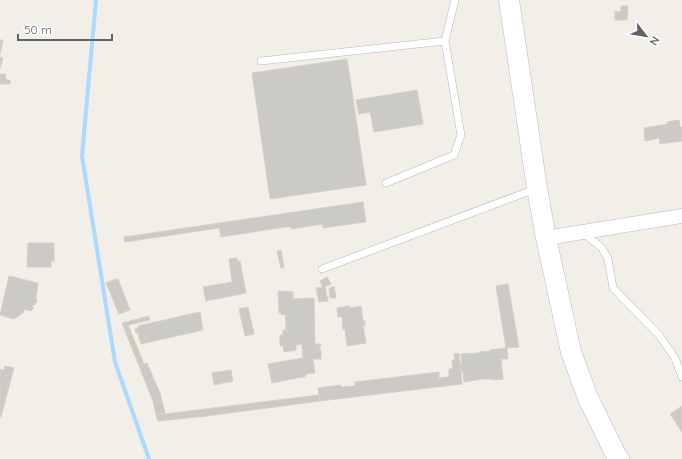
<svg xmlns="http://www.w3.org/2000/svg" width="682" height="459" font-family="Quicksand,sans-serif">
<style>
.lines{fill:none;stroke-linecap:round;stroke-linejoin:round}
.stream{stroke:#aadaff;stroke-width:4}
.building{fill:#cccac5;stroke:#d6d1c6}
.lane-casing{stroke:#b5b8bc;stroke-width:8}
.street-casing{stroke:#b5b8bc;stroke-width:15}
.secondary-casing{stroke:#b6babf;stroke-width:21}
.lane{stroke:#fff;stroke-width:7}
.street{stroke:#fff;stroke-width:14}
.secondary{stroke:#fff;stroke-width:20}
</style>
<rect width="100%" height="100%" fill="#f1efe8"/>
<g class="lines">
<path class="stream" d="M 96,0 L 82,156 L 115,362 L 149,459"/>
</g>
<path class="building" d="M 621,6 L 628,6 L 627,20 L 615,20 L 615,11 L 621,12 Z
M 0,40 L 3,40 L 0,54 Z
M 0,57 L 3,58 L 0,69 Z
M 347,59 L 366,185 L 270,199 L 252,73 Z
M 0,74 L 5,74 L 6,80 L 10,80 L 10,84 L 0,84 Z
M 417,90 L 423,124 L 374,132 L 370,112 L 359,114 L 356,100 Z
M 679,120 L 680,127 L 682,127 L 682,141 L 660,144 L 659,138 L 645,141 L 644,128 L 668,124 L 667,122 Z
M 363,202 L 366,222 L 358,223 L 323,228 L 322,224 L 291,229 L 291,227 L 285,227 L 221,237 L 219,228 L 125,242 L 124,237 Z
M 28,243 L 54,243 L 54,261 L 51,261 L 51,267 L 27,267 Z
M 281,250 L 284,268 L 281,268 L 277,251 Z
M 237,258 L 237,262 L 240,261 L 246,293 L 206,301 L 203,287 L 232,282 L 229,259 Z
M 9,276 L 38,283 L 36,298 L 37,302 L 32,307 L 34,308 L 31,311 L 24,309 L 23,313 L 14,319 L 0,315 Z
M 327,277 L 331,284 L 323,288 L 320,281 Z
M 116,279 L 118,279 L 130,310 L 119,314 L 106,283 Z
M 508,284 L 519,347 L 506,348 L 496,286 Z
M 334,286 L 336,298 L 330,298 L 329,289 Z
M 325,287 L 328,301 L 319,302 L 316,288 Z
M 278,291 L 293,292 L 293,299 L 314,298 L 315,344 L 321,344 L 319,350 L 321,350 L 321,359 L 313,359 L 315,373 L 306,374 L 306,376 L 302,377 L 272,383 L 268,364 L 303,358 L 302,344 L 296,345 L 296,350 L 284,352 L 283,346 L 280,346 L 280,335 L 283,335 L 283,330 L 286,330 L 286,324 L 285,314 L 281,315 L 281,312 L 279,313 Z
M 349,306 L 350,308 L 361,306 L 363,321 L 365,321 L 365,326 L 363,326 L 366,343 L 347,346 L 345,329 L 343,330 L 342,317 L 338,317 L 337,308 Z
M 248,307 L 254,334 L 245,336 L 239,309 Z
M 200,312 L 203,330 L 141,344 L 138,333 L 136,333 L 135,329 L 138,328 L 138,326 Z
M 149,316 L 150,320 L 128,325 L 144,364 L 147,363 L 160,393 L 165,413 L 156,415 L 153,401 L 122,323 Z
M 507,348 L 508,359 L 501,359 L 503,379 L 493,380 L 493,379 L 482,379 L 464,382 L 463,371 L 461,371 L 460,363 L 462,363 L 461,354 L 479,353 L 479,352 L 490,351 L 490,350 Z
M 459,353 L 462,384 L 320,401 L 318,388 L 340,385 L 341,387 L 355,386 L 355,382 L 439,372 L 439,378 L 449,377 L 449,369 L 453,369 L 452,360 L 455,360 L 454,354 Z
M 5,366 L 14,368 L 1,417 L 0,416 L 0,369 L 4,370 Z
M 231,370 L 233,381 L 214,385 L 212,373 Z
M 319,395 L 320,401 L 207,416 L 158,421 L 156,415 Z
M 682,406 L 682,432 L 670,414 Z"/>
<g class="lines">
<defs>
<path id="lane" d="M 261,61 L 445,41
M 386,183 L 454,155 L 461,135 L 445,41 L 455,0
M 582,232 L 602,248 L 608,259 L 613,288 L 659,335 L 675,358 L 682,377
M 322,269 L 535,189"/>
<path id="street" d="M 546,238 L 682,216"/>
<path id="secondary" d="M 509,0 L 537,188 L 546,238 L 571,352 L 588,398 L 616,455 L 619,459"/>
</defs>
<use href="#lane" class="lane-casing"/>
<use href="#street" class="street-casing"/>
<use href="#secondary" class="secondary-casing"/>
<use href="#lane" class="lane"/>
<use href="#street" class="street"/>
<use href="#secondary" class="secondary"/>
</g>
<g transform="translate(646 36) rotate(121)" stroke="#ffffff" stroke-width="3" paint-order="stroke">
<path d="M0-3L7 15L0 10L-7 15Z" fill="#5f6368"/>
<text y="-6" font-size="11" font-weight="bold" text-anchor="middle" fill="#5f6368">N</text>
</g>
<path d="M18 34v6h94v-6" fill="none" stroke="#5f6368" stroke-width="2"/>
<text x="24" y="34" font-size="12" fill="#5f6368" stroke="#ffffff" stroke-width="3" paint-order="stroke">50 m</text>
</svg>
